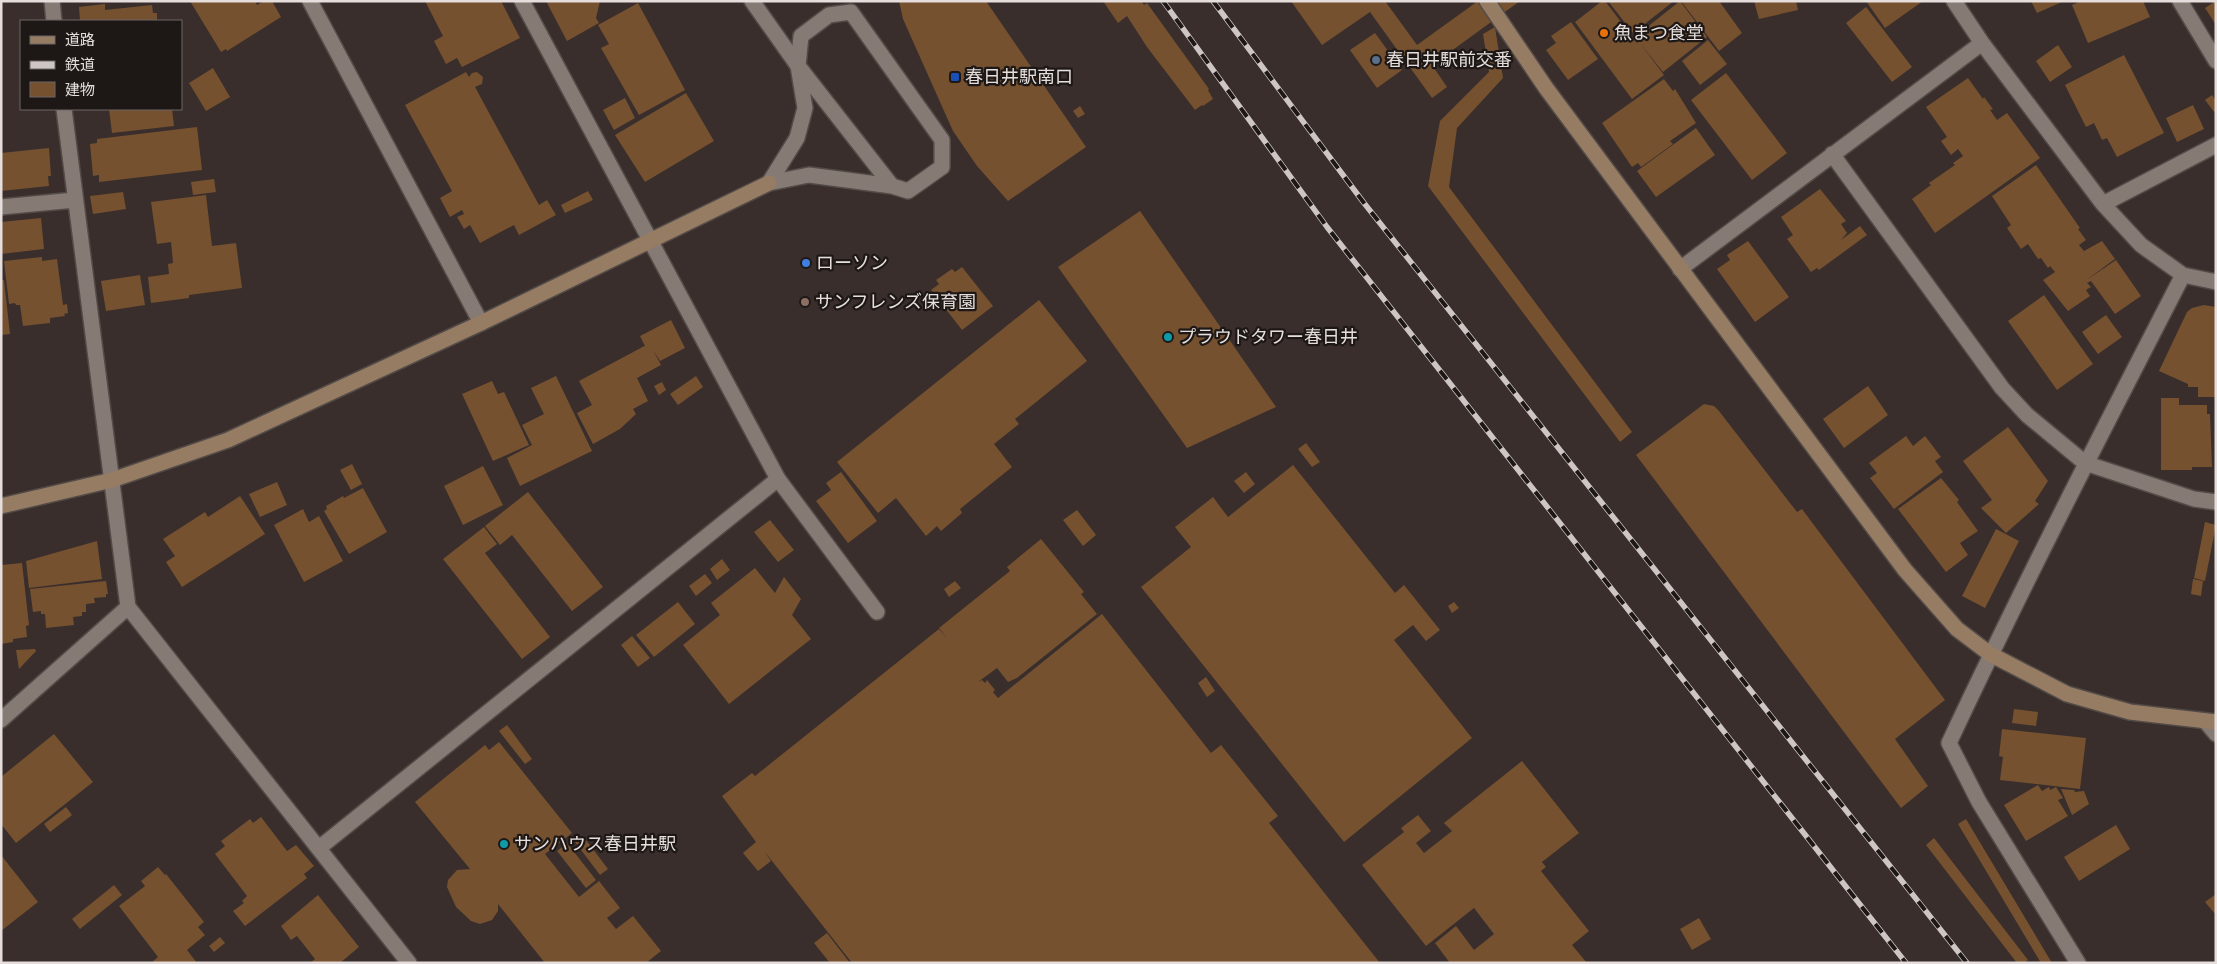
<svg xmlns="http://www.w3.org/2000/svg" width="2217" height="964" font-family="'Sofia Sans Condensed','Noto Sans JP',sans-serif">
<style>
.building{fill:#755130}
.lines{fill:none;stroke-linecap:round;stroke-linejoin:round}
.lane-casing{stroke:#534b47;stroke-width:18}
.street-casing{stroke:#534b47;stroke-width:18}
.secondary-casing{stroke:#534b47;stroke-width:18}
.lane{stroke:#867a75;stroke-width:15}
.street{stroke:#867a75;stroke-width:15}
.secondary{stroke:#977c64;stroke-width:15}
.rail-casing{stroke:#cec6c4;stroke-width:5.5}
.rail{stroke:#1d1816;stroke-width:4;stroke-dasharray:11;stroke-linecap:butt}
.food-dot{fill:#e8710a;stroke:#1d1816;stroke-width:2}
.service-dot{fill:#5c6f8a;stroke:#1d1816;stroke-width:2}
.transit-dot{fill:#1a4fb4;stroke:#1d1816;stroke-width:2}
.shop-dot{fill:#3f7fe0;stroke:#1d1816;stroke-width:2}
.education-dot{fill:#8d6e63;stroke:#1d1816;stroke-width:2}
.culture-dot{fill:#0f9aa8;stroke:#1d1816;stroke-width:2}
.labels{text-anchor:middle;stroke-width:4.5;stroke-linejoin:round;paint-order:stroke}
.poi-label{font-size:18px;fill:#e5dedc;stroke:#1d1816;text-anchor:start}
</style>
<rect width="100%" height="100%" fill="#392e2b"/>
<path class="building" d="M 190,1 L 255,1 L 257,5 L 264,1 L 272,1 L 281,17 L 227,51 L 226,49 L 221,52 Z
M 425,1 L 501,1 L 520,38 L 462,67 L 457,58 L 446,64 L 434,41 L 443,36 Z
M 546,1 L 600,1 L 596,18 L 599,23 L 567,41 Z
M 899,1 L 986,1 L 1086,147 L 1008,201 L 977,166 L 953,131 L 903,19 Z
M 1103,1 L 1141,1 L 1144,5 L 1147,3 L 1209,89 L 1208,90 L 1213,99 L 1203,106 L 1202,105 L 1195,110 L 1147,47 L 1127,16 L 1118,23 Z
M 1291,1 L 1385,1 L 1417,45 L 1478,1 L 1520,1 L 1432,65 L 1447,87 L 1432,98 L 1370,12 L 1322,45 Z
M 1602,1 L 1605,1 L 1637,43 L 1640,41 L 1636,36 L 1680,1 L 1707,37 L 1663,72 L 1640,43 L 1664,75 L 1632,99 L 1575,22 Z
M 1608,1 L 1674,1 L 1633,33 Z
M 1681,1 L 1719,1 L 1742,33 L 1719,51 Z
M 1754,1 L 1796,1 L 1798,10 L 1759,19 Z
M 1866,1 L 1923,1 L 1885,28 Z
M 2031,1 L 2064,1 L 2037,13 Z
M 2081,1 L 2143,1 L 2150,17 L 2088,43 L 2072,5 Z
M 2216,1 L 2216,25 L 2205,8 Z
M 638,3 L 685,90 L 639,115 L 601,48 L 609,44 L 598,25 Z
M 105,4 L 105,10 L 152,5 L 153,13 L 157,13 L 157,21 L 80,21 L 79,7 Z
M 1866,7 L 1912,67 L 1892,82 L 1846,23 Z
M 1571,22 L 1598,59 L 1568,80 L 1546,50 L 1556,43 L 1551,36 Z
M 1495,27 L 1503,78 L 1457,128 L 1449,187 L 1632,432 L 1620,442 L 1428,186 L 1440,121 L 1489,72 L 1483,34 Z
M 1375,33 L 1402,70 L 1377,88 L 1350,50 Z
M 1708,40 L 1727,64 L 1700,85 L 1682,61 Z
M 2058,45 L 2072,67 L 2050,82 L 2036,61 Z
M 2124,55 L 2164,133 L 2117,157 L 2107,138 L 2102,140 L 2094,123 L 2086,127 L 2065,85 Z
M 213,68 L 230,97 L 206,111 L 189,83 Z
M 466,72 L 469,77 L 472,73 L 477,72 L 483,77 L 482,84 L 475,87 L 539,205 L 547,200 L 556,215 L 519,235 L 514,225 L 480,243 L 470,225 L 464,229 L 457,217 L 464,214 L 462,210 L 450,217 L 440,198 L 452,191 L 405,105 Z
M 1726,73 L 1787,153 L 1752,180 L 1691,100 Z
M 1968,78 L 1983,99 L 1984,97 L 1993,109 L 1990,110 L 1997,120 L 2007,113 L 2040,158 L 1935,233 L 1912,199 L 1931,185 L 1929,183 L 1955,165 L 1953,163 L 1963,156 L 1958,149 L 1951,155 L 1941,141 L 1947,137 L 1926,107 Z
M 1664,79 L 1673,91 L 1675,89 L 1696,123 L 1670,141 L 1673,144 L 1641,167 L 1638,163 L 1632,167 L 1602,123 Z
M 686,93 L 714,141 L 645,182 L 615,135 Z
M 2212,95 L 2216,101 L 2215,113 L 2205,100 Z
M 625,98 L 635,118 L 614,130 L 603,110 Z
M 2193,105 L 2204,129 L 2177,142 L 2166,118 Z
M 1080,106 L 1085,114 L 1078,118 L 1073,111 Z
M 109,109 L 172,109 L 174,126 L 112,133 Z
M 197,127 L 202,170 L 99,182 L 99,175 L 93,176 L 90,144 L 97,143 L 97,139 Z
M 1696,128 L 1715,155 L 1656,197 L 1637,171 Z
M 49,148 L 51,176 L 48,176 L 49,186 L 1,191 L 1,153 Z
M 2036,165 L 2080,228 L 2078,229 L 2086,240 L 2079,245 L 2084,251 L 2102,241 L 2115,259 L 2085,281 L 2116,260 L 2141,296 L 2115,314 L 2091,281 L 2087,283 L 2091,287 L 2086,290 L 2090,296 L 2068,311 L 2043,280 L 2055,272 L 2050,266 L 2048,268 L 2041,258 L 2038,259 L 2028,244 L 2021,249 L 2007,228 L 2011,225 L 1992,196 Z
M 214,179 L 216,192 L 193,195 L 191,182 Z
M 1820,189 L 1846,221 L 1841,224 L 1847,233 L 1841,240 L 1860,226 L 1867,235 L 1819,270 L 1817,268 L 1811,272 L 1787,239 L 1793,235 L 1781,217 Z
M 588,191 L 593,200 L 565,213 L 561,205 Z
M 123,192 L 126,209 L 93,214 L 90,196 Z
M 206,195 L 212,246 L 236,243 L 242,288 L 189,295 L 189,298 L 151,303 L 148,277 L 169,274 L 168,264 L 173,263 L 171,242 L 157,244 L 151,202 Z
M 1140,211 L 1276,407 L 1187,448 L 1058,267 Z
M 41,218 L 44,249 L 1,254 L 1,222 Z
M 1748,241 L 1789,297 L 1755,322 L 1717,269 L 1730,260 L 1727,255 Z
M 42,257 L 42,261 L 57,259 L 63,305 L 67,304 L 68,313 L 64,314 L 65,316 L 50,318 L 50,323 L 23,326 L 20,305 L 16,305 L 15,303 L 9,304 L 4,261 Z
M 962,267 L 993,306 L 962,330 L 931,290 L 939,284 L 936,280 L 952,269 L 955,272 Z
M 140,275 L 145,305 L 106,311 L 101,281 Z
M 1,280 L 4,280 L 10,334 L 1,335 Z
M 2044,295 L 2093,364 L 2057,390 L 2008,321 Z
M 1039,300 L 1087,361 L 1015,419 L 1019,424 L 994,444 L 1012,467 L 960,509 L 962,513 L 941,531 L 937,526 L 926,536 L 896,498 L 878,513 L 837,462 Z
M 2204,305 L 2216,307 L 2216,397 L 2198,397 L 2198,387 L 2188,387 L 2188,384 L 2159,371 L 2187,312 L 2192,308 Z
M 2106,315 L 2122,337 L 2098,354 L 2082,332 Z
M 671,320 L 685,348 L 660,361 L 653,350 L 661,365 L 637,378 L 648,401 L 633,409 L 636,414 L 620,429 L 593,444 L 577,413 L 592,405 L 579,381 L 650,343 L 645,346 L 640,336 Z
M 556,376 L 592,451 L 520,486 L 507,458 L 532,445 L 522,425 L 544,414 L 531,388 Z
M 696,376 L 703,387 L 678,405 L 670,394 Z
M 492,381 L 498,394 L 504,392 L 529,445 L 493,461 L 462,394 Z
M 662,382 L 666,390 L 659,395 L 654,386 Z
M 1868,386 L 1888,415 L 1844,448 L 1823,419 Z
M 2161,398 L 2179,398 L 2179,405 L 2207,405 L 2207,414 L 2210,414 L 2212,467 L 2192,467 L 2192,470 L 2161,470 Z
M 1704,404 L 1714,406 L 1719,411 L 1797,512 L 1802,509 L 1945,700 L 1895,739 L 1928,786 L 1901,808 L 1636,455 Z
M 2008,427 L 2048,481 L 2035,501 L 2039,504 L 2006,533 L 1981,508 L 1992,500 L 1963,461 Z
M 1906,436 L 1913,446 L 1925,436 L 1941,457 L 1935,461 L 1943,472 L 1894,509 L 1870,478 L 1877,473 L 1869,463 Z
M 1306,443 L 1320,462 L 1312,467 L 1298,449 Z
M 352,464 L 362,484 L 351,490 L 340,470 Z
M 1293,465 L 1395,593 L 1404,585 L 1440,630 L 1426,641 L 1413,625 L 1394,640 L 1472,738 L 1344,842 L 1141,587 L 1191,547 L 1175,527 L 1213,497 L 1228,517 Z
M 483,466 L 503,505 L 463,525 L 444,486 Z
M 841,472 L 877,521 L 848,543 L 816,501 L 831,490 L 826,483 Z
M 1246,472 L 1255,484 L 1244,493 L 1234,481 Z
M 1941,478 L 1959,500 L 1957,502 L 1978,531 L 1960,543 L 1968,555 L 1946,572 L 1898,509 Z
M 277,482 L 287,505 L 260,517 L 249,494 Z
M 363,488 L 387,532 L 349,554 L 324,511 L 327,509 L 326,506 L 343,496 L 344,498 Z
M 528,492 L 603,587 L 572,611 L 512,535 L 500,545 L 485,526 Z
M 240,496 L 265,534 L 182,587 L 166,562 L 175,556 L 163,539 L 205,512 L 208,517 Z
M 303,509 L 309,522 L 319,516 L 343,561 L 304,582 L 274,525 Z
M 1077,510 L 1096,535 L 1083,546 L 1063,520 Z
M 770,520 L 794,550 L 778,562 L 754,532 Z
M 2205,522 L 2216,525 L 2205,581 L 2194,578 Z
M 484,527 L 497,544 L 485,553 L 550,637 L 522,659 L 443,559 Z
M 1996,529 L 2019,541 L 1985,608 L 1962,596 Z
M 1041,539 L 1084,592 L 1081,594 L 1097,614 L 1017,678 L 1008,682 L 997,668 L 978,682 L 982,680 L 985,683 L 987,680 L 995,690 L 993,692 L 998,698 L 1102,614 L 1211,753 L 1221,745 L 1278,816 L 1269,823 L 1380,963 L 852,963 L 765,852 L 771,861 L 758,871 L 743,853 L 756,842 L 722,796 L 752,773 L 755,776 L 939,629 L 948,639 L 939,628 L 1010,571 L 1007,567 Z
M 97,541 L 102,579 L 29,588 L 26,561 Z
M 722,559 L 730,570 L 717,580 L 710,569 Z
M 22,563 L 29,625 L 26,626 L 27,637 L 13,639 L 13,642 L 1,644 L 1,565 Z
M 755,568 L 775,593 L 784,577 L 801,599 L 792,615 L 811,639 L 729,704 L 683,645 L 720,615 L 711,603 Z
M 705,574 L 712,583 L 696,596 L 689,586 Z
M 2193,579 L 2203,581 L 2201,596 L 2191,594 Z
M 106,581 L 108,594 L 106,594 L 106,597 L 94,598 L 95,603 L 86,604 L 86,612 L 82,612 L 82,616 L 73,617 L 74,625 L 46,628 L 45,614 L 41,614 L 41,611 L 33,612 L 30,589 Z
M 955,581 L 961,588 L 949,597 L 944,589 Z
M 678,602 L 695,624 L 654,657 L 636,635 Z
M 1454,602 L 1459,608 L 1452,613 L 1448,606 Z
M 632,636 L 650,658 L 638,667 L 621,645 Z
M 35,649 L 36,651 L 19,669 L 16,650 Z
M 1206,677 L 1215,691 L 1207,697 L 1198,683 Z
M 2014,709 L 2038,712 L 2036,726 L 2012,723 Z
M 507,725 L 532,759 L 525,764 L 499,731 Z
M 2002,729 L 2086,738 L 2080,789 L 2000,780 L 2003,757 L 1999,756 Z
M 54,734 L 93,782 L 16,843 L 1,824 L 1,777 Z
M 499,742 L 572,833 L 545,854 L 579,897 L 599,881 L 620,908 L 607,918 L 616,929 L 633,916 L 661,951 L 646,963 L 545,963 L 498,904 L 498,911 L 492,920 L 480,924 L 471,921 L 456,907 L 447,887 L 448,880 L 457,870 L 470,869 L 415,802 L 485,745 L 489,750 Z
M 1522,761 L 1579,833 L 1542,862 L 1546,867 L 1541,871 L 1589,931 L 1572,945 L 1587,963 L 1450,963 L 1435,943 L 1456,926 L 1474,950 L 1494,934 L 1474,908 L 1426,946 L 1362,865 L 1404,832 L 1401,828 L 1418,815 L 1431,831 L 1416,843 L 1424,853 L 1452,831 L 1444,823 Z
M 2038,785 L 2042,791 L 2049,787 L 2050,790 L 2056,787 L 2063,798 L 2058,800 L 2068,816 L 2026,841 L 2004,805 Z
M 2061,789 L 2074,790 L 2075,792 L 2084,791 L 2089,804 L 2072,815 Z
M 66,807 L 72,815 L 50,832 L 44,824 Z
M 261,817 L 287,851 L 296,845 L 314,866 L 304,874 L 307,878 L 245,926 L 233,911 L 244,903 L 242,901 L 247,896 L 215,854 L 225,846 L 221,841 L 250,819 L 253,823 Z
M 1966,819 L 2052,963 L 2041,963 L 1958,824 Z
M 2116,825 L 2130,849 L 2079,881 L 2064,857 Z
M 583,836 L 608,869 L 600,875 L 575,842 Z
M 1934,838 L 2028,960 L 2024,963 L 2017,963 L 1926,845 Z
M 567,843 L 596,880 L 586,888 L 557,851 Z
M 1,855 L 38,902 L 1,931 Z
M 158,867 L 165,875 L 166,874 L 204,922 L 198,927 L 205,935 L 187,950 L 197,963 L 151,963 L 158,957 L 119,906 L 145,886 L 141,881 Z
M 114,885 L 122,895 L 80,929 L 72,919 Z
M 2216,894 L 2216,915 L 2205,902 Z
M 318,895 L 359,947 L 340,963 L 310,963 L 315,959 L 297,936 L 291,940 L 281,926 Z
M 1699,918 L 1711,939 L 1692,950 L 1680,929 Z
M 827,933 L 850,963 L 830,963 L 814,943 Z
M 220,937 L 225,943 L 214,952 L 209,946 Z"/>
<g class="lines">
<defs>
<path id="lane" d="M 851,12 L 942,140 L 942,167 L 908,191 L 892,186 L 809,175 L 769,183 L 797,138 L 805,108 L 798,66 L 801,36 L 829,15 Z
M 799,67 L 892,186
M 778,479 L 877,612"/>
<path id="street" d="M 52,1 L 54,21
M 310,1 L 481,323
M 752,1 L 798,66
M 1954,1 L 1982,43 L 2103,204 L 2141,245 L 2183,275 L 2216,282
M 2180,1 L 2216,61
M 64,109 L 128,607 L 409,963
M 1832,154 L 2002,388 L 2027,415 L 2085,463 L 2194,499 L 2216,502
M 2103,204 L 2216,145
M 1,207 L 75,200
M 1680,269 L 1982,43
M 1,720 L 128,607
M 2206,722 L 2216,734
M 319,848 L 778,479 L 522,1
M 2078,963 L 1979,802 L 1949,743 C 2023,585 2103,430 2183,275"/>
<path id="secondary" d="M 1487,1 L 1546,88 L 1905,570 L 1957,629 L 1990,654 L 2067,694 L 2130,712 L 2216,722
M 1,506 L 112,480 L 228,440 L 481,323 L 769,183"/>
</defs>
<use href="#lane" class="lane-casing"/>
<use href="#street" class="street-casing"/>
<use href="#secondary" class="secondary-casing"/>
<use href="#lane" class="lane"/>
<use href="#street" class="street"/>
<use href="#secondary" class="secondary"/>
<defs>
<path id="rail" d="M 1163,1 L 1327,227 L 1906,963
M 1213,1 L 1364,203 L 1967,963"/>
</defs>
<use href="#rail" class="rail-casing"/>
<use href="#rail" class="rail"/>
</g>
<circle class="food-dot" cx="1604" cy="33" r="5"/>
<circle class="service-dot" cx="1376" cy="60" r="5"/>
<rect class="transit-dot" x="950" y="72" width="10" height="10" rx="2.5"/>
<circle class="shop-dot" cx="806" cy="263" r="5"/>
<circle class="education-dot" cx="805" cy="302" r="5"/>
<g class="culture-dot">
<circle cx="1168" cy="337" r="5"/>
<circle cx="504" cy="844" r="5"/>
</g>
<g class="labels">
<g class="poi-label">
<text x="1614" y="39">魚まつ食堂</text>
<text x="1386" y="66">春日井駅前交番</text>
<text x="965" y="83">春日井駅南口</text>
<text x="816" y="269">ローソン</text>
<text x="815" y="308">サンフレンズ保育園</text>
<text x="1178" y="343">プラウドタワー春日井</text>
<text x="514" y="850">サンハウス春日井駅</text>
</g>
</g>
<rect width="2217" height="964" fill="none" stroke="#e5dedc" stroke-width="5"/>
<rect x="20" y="20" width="162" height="90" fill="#1d1816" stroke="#6d6765"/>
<rect x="30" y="36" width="25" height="8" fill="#977c64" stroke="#6d6765"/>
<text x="65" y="45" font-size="15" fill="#e5dedc">道路</text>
<rect x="30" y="61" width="25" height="8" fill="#cec6c4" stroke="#6d6765"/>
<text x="65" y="70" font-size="15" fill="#e5dedc">鉄道</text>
<rect x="30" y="82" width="25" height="15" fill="#755130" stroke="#6d6765"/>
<text x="65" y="95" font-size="15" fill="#e5dedc">建物</text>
</svg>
